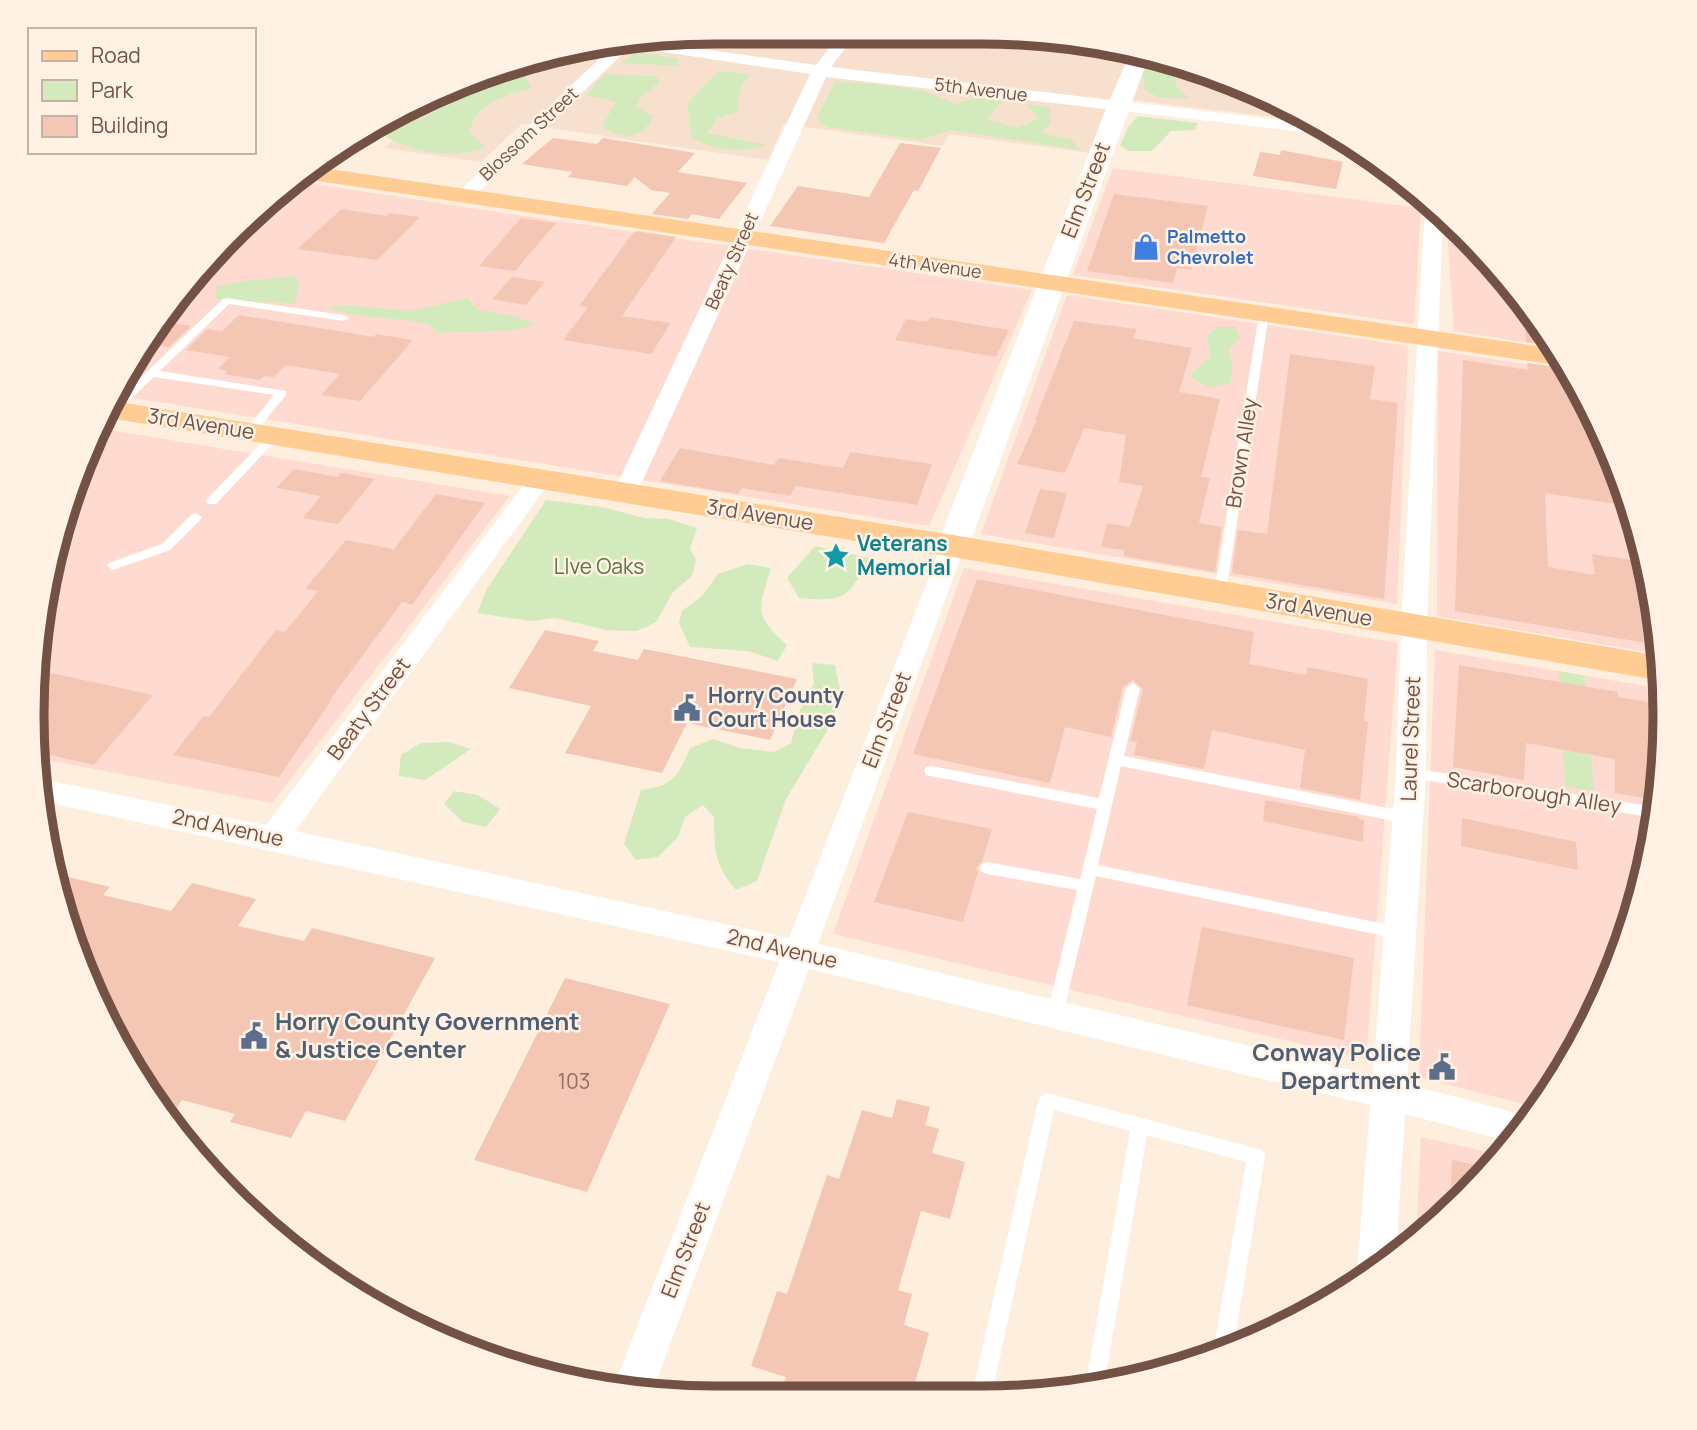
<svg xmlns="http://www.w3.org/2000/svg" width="1697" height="1430" font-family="Manrope,sans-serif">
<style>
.residential{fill:#f7e1ce}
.commercial{fill:#fedad0}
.green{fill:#d3ebbc}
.building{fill:#f4c7b4}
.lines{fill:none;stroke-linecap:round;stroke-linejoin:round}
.service{fill:#fff;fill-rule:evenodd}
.minor{fill:#fff;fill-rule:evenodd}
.tertiary{fill:#fff;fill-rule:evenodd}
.primary{fill:#ffcd93;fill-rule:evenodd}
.labels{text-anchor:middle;stroke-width:5;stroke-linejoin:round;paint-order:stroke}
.far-street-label{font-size:18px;fill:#735145;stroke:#fff2e5}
.far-shop-label{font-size:18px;font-weight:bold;fill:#366cbe;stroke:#fff2e5;text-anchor:start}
.street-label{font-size:21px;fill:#735145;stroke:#fff2e5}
.culture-label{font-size:21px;font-weight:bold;fill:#0d838f;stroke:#fff2e5;text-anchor:start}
.park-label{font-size:21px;fill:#547a3d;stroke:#fff2e5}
.service-label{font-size:21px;font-weight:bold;fill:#4e5e75;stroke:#fff2e5;text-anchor:start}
.near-number-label{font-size:21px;fill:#936e61}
.near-service-label{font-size:24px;font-weight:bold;fill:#4e5e75;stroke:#fff2e5;text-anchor:start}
.rim{fill:none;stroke:#735145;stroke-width:9}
</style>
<rect width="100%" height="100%" fill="#fdeedd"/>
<path class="residential" d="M 715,32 L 1071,37 L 1131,49 L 1091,153 L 949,134 L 943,146 L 784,124 L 768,160 L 522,124 L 481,162 L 385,148 L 444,93 L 439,92 L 539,55 Z
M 1150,53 L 1284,102 L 1316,122 L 1131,100 Z"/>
<path class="commercial" d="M 1113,168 L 1421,208 L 1414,324 L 1073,275 Z
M 294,181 L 538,218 L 1032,290 L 929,526 L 115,395 L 147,335 L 265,201 Z
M 1448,243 L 1478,248 L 1496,264 L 1555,347 L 1454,331 Z
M 1067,295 L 1408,346 L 1397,604 L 981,534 Z
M 1438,351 L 1572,371 L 1614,454 L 1652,582 L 1660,654 L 1437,616 Z
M 97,428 L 510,496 L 272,803 L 37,758 L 37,626 L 83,454 Z
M 964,568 L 1398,643 L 1366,1059 L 833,934 Z
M 1435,650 L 1663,689 L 1665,715 L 1652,849 L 1613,977 L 1550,1095 L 1539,1108 L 1419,1077 Z
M 1421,1137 L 1501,1155 L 1465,1199 L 1416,1239 Z"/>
<path class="green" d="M 634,52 L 677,58 L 678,66 L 623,63 Z
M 1161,56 L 1180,63 L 1175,76 L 1177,88 L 1190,98 L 1160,98 L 1145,90 L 1143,72 Z
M 719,71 L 750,74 L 740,89 L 737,112 L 718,118 L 707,133 L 767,145 C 738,153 719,152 692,138 L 687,104 Z
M 488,74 L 526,76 L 531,89 C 503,96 478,102 469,132 L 485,147 C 454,160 416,153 386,137 C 395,110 410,125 427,116 C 433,113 439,106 445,101 L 446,89 Z
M 605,74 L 656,76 L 660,82 L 642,96 L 636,107 L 653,116 C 642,140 622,141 602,126 L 616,102 L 586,95 Z
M 835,81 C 873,85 920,84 954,104 L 976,98 L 1003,101 L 987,119 L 1018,128 L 1038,118 L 1026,104 L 1050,107 L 1050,123 L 1041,133 L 1071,139 L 1080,150 L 951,130 L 919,140 L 827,127 L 817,118 Z
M 1138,116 L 1198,123 L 1195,130 L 1171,131 L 1152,151 L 1129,151 L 1120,146 L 1128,127 Z
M 296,276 L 299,286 L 295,304 L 271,302 L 241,305 L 215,298 L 217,286 L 243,281 Z
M 468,298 L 478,310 L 510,315 L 537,324 L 516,330 L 437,333 L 429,324 C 394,317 359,319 326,307 L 347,305 L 410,311 Z
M 1217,327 L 1235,327 L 1240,337 L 1229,349 L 1233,367 L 1230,383 L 1209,388 L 1189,375 L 1210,357 L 1207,336 Z
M 546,500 L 602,507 L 644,518 L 669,519 L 697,528 L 690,548 L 696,560 L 692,576 L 673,592 L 656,622 L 637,631 L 606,630 L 555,618 L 530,621 L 477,613 L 487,589 Z
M 815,546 L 869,558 C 849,598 845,602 799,598 L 787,578 Z
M 748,564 L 771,568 C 759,610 752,613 787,645 L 778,661 L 748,651 L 690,647 L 679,623 L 682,611 L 702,596 L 718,574 Z
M 812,663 L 835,665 L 841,695 L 827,731 L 786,799 L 757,881 L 736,890 C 713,862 715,852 714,817 L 703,805 L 685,817 L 678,837 L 658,857 L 636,860 L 624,844 L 641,790 C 672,787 679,775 690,748 L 713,739 L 739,748 L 774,752 L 791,743 L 799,712 L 814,684 Z
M 1559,671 L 1585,676 L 1594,791 L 1565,787 Z
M 449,742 L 471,749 L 425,780 L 399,776 L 401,755 L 421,743 Z
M 454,791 L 478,795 L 500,809 L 486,827 L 463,822 L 444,804 Z"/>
<path class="building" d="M 553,138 L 597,144 L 603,138 L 695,153 L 678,172 L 747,183 L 719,219 L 692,214 L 688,219 L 652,214 L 670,193 L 651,190 L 635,177 L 627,186 L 568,177 L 572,172 L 522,164 Z
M 900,143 L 941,148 L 918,191 L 914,190 L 884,243 L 770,226 L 798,186 L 869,197 Z
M 1281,150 L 1343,162 L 1336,189 L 1253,176 L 1260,152 L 1280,155 Z
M 1114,194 L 1208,206 L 1191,270 L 1177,268 L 1173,283 L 1087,271 Z
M 342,209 L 387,216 L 389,213 L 420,217 L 377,260 L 297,249 Z
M 521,218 L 556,223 L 515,271 L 479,266 Z
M 637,231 L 676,237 L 622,316 L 671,323 L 651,354 L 563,340 L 588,307 L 579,306 L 633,233 Z
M 512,277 L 545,282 L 526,305 L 492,299 Z
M 1523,302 L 1554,346 L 1526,342 Z
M 239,315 L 374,337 L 376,334 L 413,340 L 360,401 L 321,395 L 340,374 L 286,365 L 274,377 L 264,376 L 259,380 L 224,374 L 228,371 L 218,369 L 230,357 L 186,350 L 207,329 L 222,331 Z
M 930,317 L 1009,330 L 996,357 L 895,340 L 906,319 L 927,322 Z
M 159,321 L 191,326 L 169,347 L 143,343 Z
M 1074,321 L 1137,329 L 1133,338 L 1192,348 L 1179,392 L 1220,399 L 1201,477 L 1210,478 L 1199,523 L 1222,527 L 1215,572 L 1123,556 L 1125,550 L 1101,547 L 1107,523 L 1130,527 L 1143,486 L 1119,482 L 1126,435 L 1084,428 L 1065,473 L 1017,464 L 1037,420 L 1035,420 Z
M 1290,354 L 1375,366 L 1370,399 L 1398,403 L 1384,599 L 1232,573 L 1238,530 L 1267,534 Z
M 1463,360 L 1528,370 L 1527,363 L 1571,369 L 1574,373 L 1614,454 L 1629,506 L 1545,493 L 1548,567 L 1595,575 L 1592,554 L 1646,562 L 1652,582 L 1659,645 L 1455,611 Z
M 680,448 L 774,465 L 778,458 L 843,468 L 850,452 L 932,464 L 917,505 L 796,486 L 790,496 L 742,488 L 738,494 L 660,481 Z
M 294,469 L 338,477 L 341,473 L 375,479 L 338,524 L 303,518 L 321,496 L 276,488 Z
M 1040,489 L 1067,493 L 1054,538 L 1025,533 Z
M 436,494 L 485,503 L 412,605 L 402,602 L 329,701 L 331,701 L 279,777 L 173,755 L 203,716 L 209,717 L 276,630 L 285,632 L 318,591 L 305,589 L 346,540 L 394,549 Z
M 977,579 L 1254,632 L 1249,664 L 1307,675 L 1307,667 L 1368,679 L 1364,721 L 1368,722 L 1360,800 L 1300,788 L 1305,750 L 1212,730 L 1204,769 L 1134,755 L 1137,742 L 1130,741 L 1143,689 L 1133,680 L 1123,687 L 1111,737 L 1065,727 L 1050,783 L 913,754 Z
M 545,630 L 599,641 L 593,651 L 638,660 L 644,649 L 797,679 L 770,740 L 687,723 L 662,773 L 565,753 L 591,706 L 509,688 Z
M 1459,665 L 1618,692 L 1618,697 L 1664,705 L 1657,800 L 1615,793 L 1615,759 L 1526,743 L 1524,780 L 1453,767 Z
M 37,670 L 153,695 L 94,765 L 37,752 Z
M 1265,800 L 1359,817 L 1358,819 L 1364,820 L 1363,842 L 1263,821 Z
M 908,812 L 992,829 L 982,861 L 976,868 L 978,872 L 963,922 L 874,902 Z
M 1462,818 L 1576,842 L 1578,870 L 1461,846 Z
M 56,874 L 110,887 L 103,895 L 171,911 L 192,883 L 256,899 L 238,926 L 304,941 L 312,928 L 435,958 L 345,1121 L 306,1111 L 291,1138 L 230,1122 L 235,1114 L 182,1100 L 173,1114 L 159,1110 L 147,1095 L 83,976 Z
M 1202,927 L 1354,958 L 1344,1040 L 1187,1005 Z
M 565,978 L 670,1004 L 587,1192 L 474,1160 Z
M 897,1099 L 930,1107 L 925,1125 L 939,1129 L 932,1153 L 965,1162 L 950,1219 L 921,1211 L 898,1290 L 912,1294 L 904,1325 L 929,1333 L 911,1398 L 815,1398 L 782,1387 L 786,1377 L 751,1366 L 777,1291 L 787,1294 L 827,1175 L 839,1179 L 862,1110 L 892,1118 Z
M 1452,1160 L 1490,1168 L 1465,1199 L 1450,1211 Z"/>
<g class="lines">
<path class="service" d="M 227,298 L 344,315 L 349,318 L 344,321 L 229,304 L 160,371 L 286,391 L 286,395 L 254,434 L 250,435 L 244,432 L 274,395 L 154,377 L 117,412 L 109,412 L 109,408 L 223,299 Z
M 1264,311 L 1269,314 L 1226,593 L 1220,597 L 1214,593 L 1259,314 Z
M 274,433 L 280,436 L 278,438 L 216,504 L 208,504 L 206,501 L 208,498 L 270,434 Z
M 196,513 L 202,517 L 200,520 L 170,550 L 113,570 L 107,566 L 109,563 L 162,544 L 192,514 Z
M 1133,683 L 1140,688 L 1124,756 L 1408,812 L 1413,814 L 1415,818 L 1413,822 L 1408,824 L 1121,766 L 1098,865 L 1399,927 L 1405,928 L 1407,933 L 1405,938 L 1399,939 L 1096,876 L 1063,1014 L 1061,1019 L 1055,1021 L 1049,1019 L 1047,1014 L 1077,890 L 987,874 L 982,872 L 979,868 L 982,864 L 987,862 L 1080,879 L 1097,809 L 931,776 L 926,775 L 924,771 L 926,767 L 931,766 L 1099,798 L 1126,688 Z
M 1411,768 L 1656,807 L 1655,818 L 1406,777 L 1404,773 L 1406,769 Z
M 1047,1093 L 1262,1150 L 1265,1156 L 1233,1350 L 1214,1355 L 1213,1353 L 1246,1162 L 1147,1135 L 1104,1386 L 1085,1388 L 1130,1131 L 1054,1110 L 991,1398 L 971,1398 L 1038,1101 L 1041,1096 Z"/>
<path class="minor" d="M 840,34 L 856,34 L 831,67 L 1322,125 L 1339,136 L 826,77 L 637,493 L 633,498 L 625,500 L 617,498 L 613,493 L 810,74 L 630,47 L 470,200 L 463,202 L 454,196 L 614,45 L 646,41 L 816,65 Z
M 1429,202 L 1443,215 L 1427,626 L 1426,773 L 1407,1084 L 1532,1117 L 1511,1142 L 1405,1114 L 1396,1255 L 1362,1283 L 1357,1272 L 1370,1105 L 809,969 L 652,1393 L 614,1386 L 779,962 L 37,800 L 37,778 L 266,825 L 532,474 L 548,474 L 552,479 L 295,831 L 789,938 L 941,546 L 944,540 L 953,538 L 962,540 L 965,546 L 818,944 L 1373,1075 L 1396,773 L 1401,626 L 1425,206 Z"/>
<path class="tertiary" d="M 1132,49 L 1150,53 L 969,546 L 964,553 L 953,556 L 942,553 L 937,546 L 1107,106 Z"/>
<path class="primary" d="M 316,167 L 1557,349 L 1569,367 L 298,178 Z
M 112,401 L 953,535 L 1660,656 L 1662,681 L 953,557 L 103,417 Z"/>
</g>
<defs>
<symbol id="shop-bare" viewBox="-9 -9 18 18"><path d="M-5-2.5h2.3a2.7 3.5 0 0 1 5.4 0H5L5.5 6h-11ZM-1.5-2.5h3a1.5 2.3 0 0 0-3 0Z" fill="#3f7fe0" stroke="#fff2e5" stroke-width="2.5" paint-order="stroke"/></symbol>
<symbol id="sight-bare" viewBox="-9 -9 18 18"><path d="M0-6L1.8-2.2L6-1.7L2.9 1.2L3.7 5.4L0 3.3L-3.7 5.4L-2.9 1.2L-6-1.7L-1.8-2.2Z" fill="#0f9aa8" stroke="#fff2e5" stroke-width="2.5" paint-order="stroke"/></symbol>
<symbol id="civic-bare" viewBox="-9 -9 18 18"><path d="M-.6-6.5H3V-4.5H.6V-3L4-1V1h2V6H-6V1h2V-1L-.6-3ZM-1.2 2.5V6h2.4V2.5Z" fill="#5c6f8a" stroke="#fff2e5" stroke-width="2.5" paint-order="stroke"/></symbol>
</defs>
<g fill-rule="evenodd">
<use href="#shop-bare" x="1127" y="228" width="38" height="38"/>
<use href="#sight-bare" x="817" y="537" width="38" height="38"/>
<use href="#civic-bare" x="668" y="689" width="38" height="38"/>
<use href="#civic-bare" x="235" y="1017" width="38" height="38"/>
<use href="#civic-bare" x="1423" y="1048" width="38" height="38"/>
</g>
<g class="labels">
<g class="far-street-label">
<text transform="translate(981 90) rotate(7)" y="6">5th Avenue</text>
<text transform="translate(529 134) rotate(-43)" y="6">Blossom Street</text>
<text transform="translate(732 261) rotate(-66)" y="6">Beaty Street</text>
<text transform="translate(935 266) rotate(8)" y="6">4th Avenue</text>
</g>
<g class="far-shop-label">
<text x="1167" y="243">Palmetto<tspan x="1167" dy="21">Chevrolet</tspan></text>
</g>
<g class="street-label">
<text transform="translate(1086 190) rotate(-69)" y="7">Elm Street</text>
<text transform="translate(201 424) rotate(9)" y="7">3rd Avenue</text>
<text transform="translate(1242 453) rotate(-81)" y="7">Brown Alley</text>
<text transform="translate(760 515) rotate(9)" y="7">3rd Avenue</text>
<text transform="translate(1319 610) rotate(10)" y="7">3rd Avenue</text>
<text transform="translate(369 709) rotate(-53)" y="7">Beaty Street</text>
<text transform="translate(887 720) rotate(-69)" y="7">Elm Street</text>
<text transform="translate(1411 739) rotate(-88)" y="7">Laurel Street</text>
<text transform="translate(1534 793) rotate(9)" y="7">Scarborough Alley</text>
<text transform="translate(228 828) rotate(12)" y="7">2nd Avenue</text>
<text transform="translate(782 949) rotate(13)" y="7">2nd Avenue</text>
<text transform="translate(686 1250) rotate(-69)" y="7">Elm Street</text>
</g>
<g class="culture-label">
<text x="857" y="551">Veterans<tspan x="857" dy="24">Memorial</tspan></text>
</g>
<g class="park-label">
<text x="599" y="574">LIve Oaks</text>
</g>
<g class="service-label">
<text x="708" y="703">Horry County<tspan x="708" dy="24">Court House</tspan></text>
</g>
<g class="near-number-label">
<text x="574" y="1089">103</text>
</g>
<g class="near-service-label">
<text x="275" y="1030">Horry County Government<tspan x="275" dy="28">&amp; Justice Center</tspan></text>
<text x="1421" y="1061" text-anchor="end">Conway Police<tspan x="1421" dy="28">Department</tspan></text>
</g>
</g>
<path d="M0 0H1697V1430H0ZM715 44H982A671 671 0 0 1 1653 715V715A671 671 0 0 1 982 1386H715A671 671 0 0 1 44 715V715A671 671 0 0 1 715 44Z" fill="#fff2e5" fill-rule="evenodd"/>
<path class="rim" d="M715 44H982A671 671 0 0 1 1653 715V715A671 671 0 0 1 982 1386H715A671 671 0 0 1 44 715V715A671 671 0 0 1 715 44Z"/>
<rect x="28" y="28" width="228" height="126" fill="#fff2e5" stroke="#c7b2a5" stroke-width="2"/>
<rect x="42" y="51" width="35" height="10" fill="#ffcd93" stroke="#c7b2a5" stroke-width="2"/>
<text x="91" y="63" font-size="21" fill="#735145">Road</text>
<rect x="42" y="80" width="35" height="21" fill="#d3ebbc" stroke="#c7b2a5" stroke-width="2"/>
<text x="91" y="98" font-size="21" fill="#735145">Park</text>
<rect x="42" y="116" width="35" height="21" fill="#f4c7b4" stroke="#c7b2a5" stroke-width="2"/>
<text x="91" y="133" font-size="21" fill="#735145">Building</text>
</svg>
